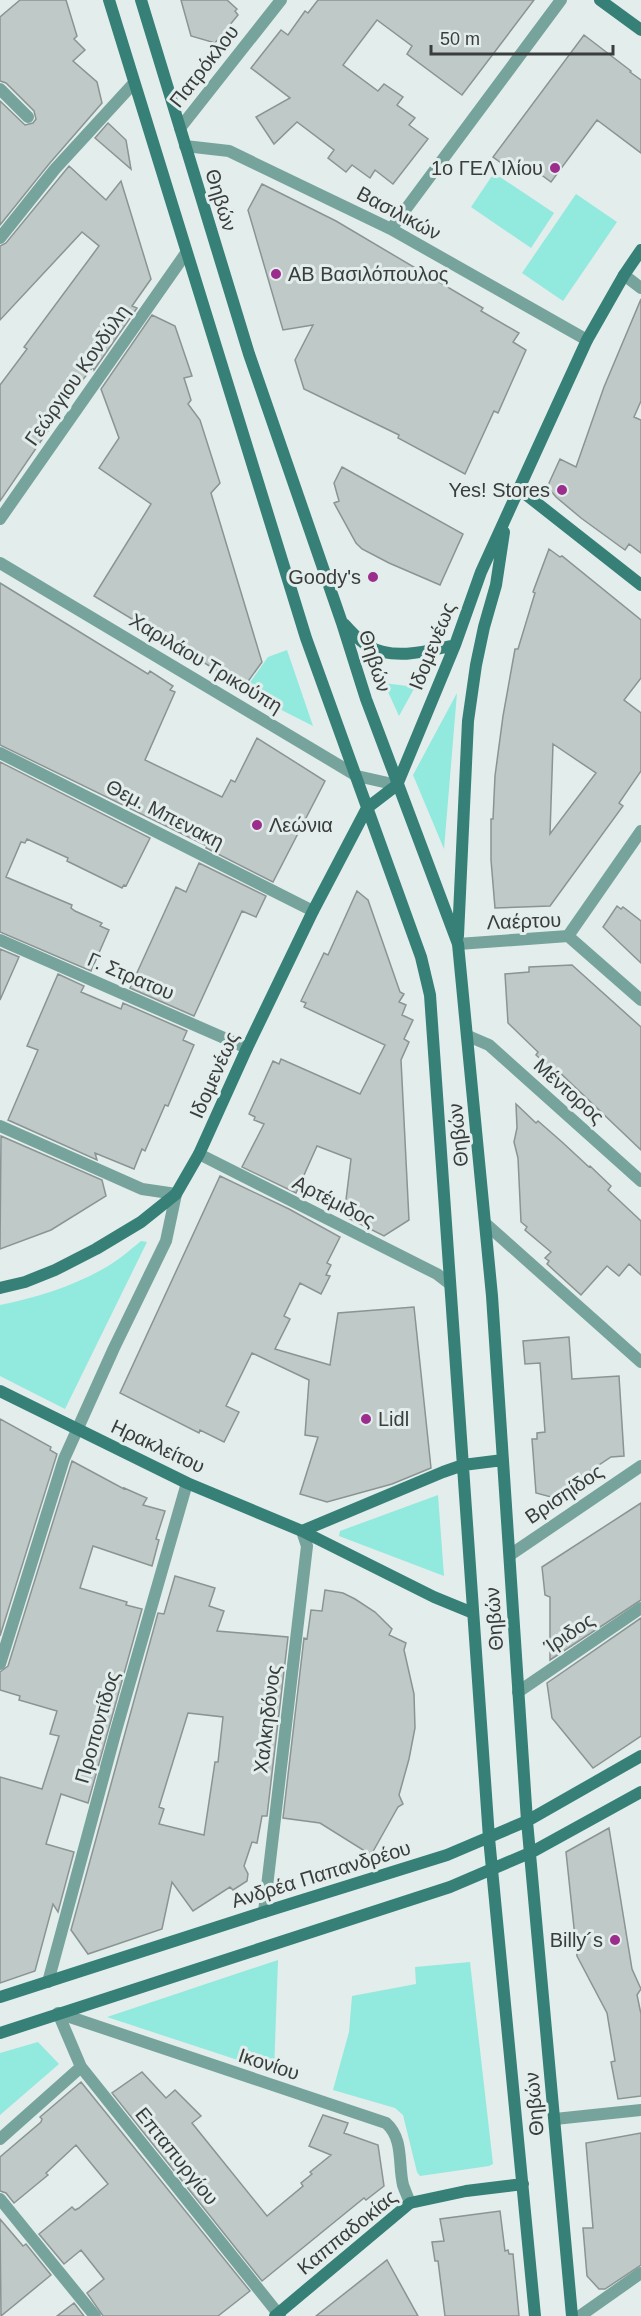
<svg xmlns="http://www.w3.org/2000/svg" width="641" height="2316" font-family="Arial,sans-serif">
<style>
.green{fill:#92e9dd}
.building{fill:#bfc9c7;stroke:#8a9492;stroke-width:1.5;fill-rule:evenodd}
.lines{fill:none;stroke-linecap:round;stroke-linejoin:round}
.street{stroke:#76a39c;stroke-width:12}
.secondary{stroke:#368077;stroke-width:12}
.poi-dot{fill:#9b2d8c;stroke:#e3edeb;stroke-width:2}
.labels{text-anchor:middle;stroke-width:6;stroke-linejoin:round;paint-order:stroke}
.street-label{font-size:20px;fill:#393d3c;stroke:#e3edeb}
.poi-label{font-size:20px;fill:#393d3c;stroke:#e3edeb;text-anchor:end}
</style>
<rect width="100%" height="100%" fill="#e3edeb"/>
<path class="green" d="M 494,173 L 554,213 L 531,248 L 471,207 Z
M 576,194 L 617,222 L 563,301 L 522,273 Z
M 287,650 L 313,726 L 244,691 L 268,657 Z
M 384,683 L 415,687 L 399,716 Z
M 457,693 L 444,849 L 413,775 Z
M 141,1241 L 147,1242 L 65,1409 L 0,1376 L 0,1305 C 35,1298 71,1287 103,1269 C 116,1262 129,1251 141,1241 Z
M 438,1495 L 444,1576 L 339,1536 L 340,1531 Z
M 278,1960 L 274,2072 L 107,2017 Z
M 470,1962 L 493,2164 L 489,2166 L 420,2176 L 417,2172 L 403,2115 L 395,2108 L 333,2090 L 349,2032 L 352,1996 L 416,1984 L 415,1967 Z
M 38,2042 L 59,2064 L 0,2115 L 0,2053 Z"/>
<path class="building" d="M 20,0 L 66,0 L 77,36 L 74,39 L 85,50 L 73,61 L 97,82 L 102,103 L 49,164 L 0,225 L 0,101 L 25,125 L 33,123 L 36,119 L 34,111 L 6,83 L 0,81 L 0,17 Z
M 181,0 L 227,0 L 237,9 L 235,11 L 238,15 L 215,43 L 191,36 Z
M 318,0 L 534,0 L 462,95 L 407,54 L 412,46 L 377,20 L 343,65 L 378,91 L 384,84 L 403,97 L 397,105 L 415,118 L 409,125 L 428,139 L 393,184 L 375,170 L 370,178 L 352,165 L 346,172 L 328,158 L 334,150 L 297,122 L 274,144 L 256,117 L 290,98 L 251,68 L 281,30 L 288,35 L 305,11 L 308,13 Z
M 584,35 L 631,71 L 630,72 L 641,80 L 641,153 L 597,120 L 551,182 L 528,165 L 519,176 L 493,157 Z
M 108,123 L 126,140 L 131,169 L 95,138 Z
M 69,166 L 106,200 L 121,181 L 151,279 L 132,306 L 137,308 L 94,370 L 93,367 L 77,387 L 75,385 L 49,415 L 54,422 L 0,501 L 0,385 L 27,349 L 24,347 L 99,246 L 82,232 L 0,320 L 0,246 L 6,243 Z
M 262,184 L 336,221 L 483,308 L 481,311 L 519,333 L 513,342 L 526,350 L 498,413 L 494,411 L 465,474 L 398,438 L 399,435 L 304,389 L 295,360 L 313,325 L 283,330 L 248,210 Z
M 641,299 L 641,401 L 634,417 L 641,420 L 641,553 L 629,544 L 625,550 L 581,518 L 556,497 L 550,490 L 549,483 L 560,459 L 576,467 L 604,387 Z
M 152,315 L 175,326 L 192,376 L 184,378 L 191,400 L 188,404 L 200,420 L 220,483 L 211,493 L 262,662 L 244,687 L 94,596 L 151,504 L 99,468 L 119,438 L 101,389 Z
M 342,467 L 463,534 L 440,585 L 389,563 L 362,549 L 356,543 L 334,503 L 339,501 L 334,483 Z
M 549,549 L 560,557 L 562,556 L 641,620 L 641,678 L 624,700 L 641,713 L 641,771 L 619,803 L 623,806 L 550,906 L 495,908 L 491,860 L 491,819 L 493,819 L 495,776 L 503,716 L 515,649 L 518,649 L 535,593 L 533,592 ZM 553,744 L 596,773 L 550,834 Z
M 0,583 L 148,674 L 150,671 L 173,686 L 170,690 L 175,692 L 145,760 L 222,797 L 231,780 L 235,782 L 257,738 L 325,781 L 273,882 L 206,848 L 207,846 L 0,745 Z
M 0,762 L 150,838 L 126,886 L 124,885 L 122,888 L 67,861 L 68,858 L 27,839 L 25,843 L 21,842 L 6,877 L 72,905 L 71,908 L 75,911 L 102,923 L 100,926 L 109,930 L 91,971 L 0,932 Z
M 199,863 L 266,896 L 256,917 L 242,911 L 194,1016 L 130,988 L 176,887 L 186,892 Z
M 357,891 L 368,900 L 400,992 L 404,994 L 399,1002 L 406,1005 L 402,1015 L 413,1020 L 404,1039 L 409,1042 L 401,1060 L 409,1220 L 384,1236 L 344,1216 L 351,1159 L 317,1146 L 296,1193 L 242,1167 L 264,1124 L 254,1120 L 255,1117 L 249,1114 L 273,1061 L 279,1064 L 281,1059 L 360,1094 L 385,1045 L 304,1007 L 306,1003 L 301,1001 L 324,953 L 328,955 Z
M 617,906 L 621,909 L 623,907 L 641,921 L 641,963 L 603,927 Z
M 0,949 L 19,957 L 0,1000 Z
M 572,965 L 641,1027 L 641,1150 L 556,1069 L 553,1071 L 536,1055 L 538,1052 L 508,1023 L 505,974 L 529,972 L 529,967 Z
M 58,974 L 84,986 L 81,992 L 121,1009 L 123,1003 L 187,1031 L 183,1040 L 194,1045 L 168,1106 L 165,1105 L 145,1151 L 142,1149 L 134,1169 L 95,1153 L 97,1160 L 8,1120 L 38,1050 L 27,1046 Z
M 516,1104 L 536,1123 L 538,1121 L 562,1142 L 589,1167 L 590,1166 L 611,1186 L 608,1190 L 641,1221 L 641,1275 L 629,1264 L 619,1276 L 607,1266 L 581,1295 L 547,1264 L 549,1261 L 545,1258 L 551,1252 L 525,1230 L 527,1227 L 521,1222 L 518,1158 L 514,1142 L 517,1128 Z
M 1,1136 L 102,1180 L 106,1196 L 51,1230 L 0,1249 Z
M 220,1176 L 289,1209 L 340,1237 L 327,1263 L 331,1265 L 326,1275 L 330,1276 L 321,1294 L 300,1283 L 284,1316 L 290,1319 L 275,1349 L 330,1365 L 338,1313 L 414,1307 L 431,1468 L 392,1484 L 327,1502 L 300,1494 L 318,1437 L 305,1435 L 309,1380 L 252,1353 L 226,1406 L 239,1412 L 224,1442 L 200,1430 L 199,1433 L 120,1393 Z
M 569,1337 L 572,1379 L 619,1376 L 624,1456 L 611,1457 L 551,1497 L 536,1493 L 532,1439 L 537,1439 L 537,1433 L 545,1432 L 540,1363 L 525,1364 L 523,1341 Z
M 0,1419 L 51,1447 L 50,1450 L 57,1454 L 0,1636 Z
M 72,1461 L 124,1489 L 124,1488 L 147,1498 L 143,1505 L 165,1511 L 156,1539 L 159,1540 L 152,1566 L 93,1546 L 80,1588 L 127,1602 L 126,1605 L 142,1609 L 88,1803 L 61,1794 L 46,1844 L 74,1852 L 58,1912 L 53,1904 L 35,1971 L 0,1983 L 0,1777 L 42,1789 L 59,1736 L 50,1734 L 57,1711 L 19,1700 L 20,1696 L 0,1690 L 0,1672 L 8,1666 Z
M 641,1503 L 641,1600 L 550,1660 L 550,1597 L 545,1595 L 542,1567 Z
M 175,1576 L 215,1588 L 209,1606 L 224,1611 L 217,1631 L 288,1637 L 267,1816 L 262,1816 L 257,1843 L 252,1842 L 244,1866 L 248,1874 L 247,1881 L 233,1890 L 230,1887 L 193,1911 L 172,1882 L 162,1929 L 88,1954 L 71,1930 L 158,1613 L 164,1614 ZM 188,1713 L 223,1717 L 218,1762 L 215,1762 L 204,1835 L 159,1824 L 164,1809 L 159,1807 Z
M 325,1590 L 343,1593 L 355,1599 L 375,1612 L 392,1629 L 389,1635 L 406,1643 L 404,1650 L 414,1694 L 415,1728 L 409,1759 L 399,1795 L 403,1804 L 398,1807 L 371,1855 L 320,1823 L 283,1818 L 304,1638 L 307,1639 L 311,1610 L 322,1611 Z
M 641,1618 L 641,1736 L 593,1768 L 552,1718 L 547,1683 Z
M 609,1828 L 632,1969 L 641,1989 L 637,1995 L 641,2014 L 641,2096 L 618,2099 L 611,2062 L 615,2061 L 607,2013 L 577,1956 L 566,1852 Z
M 142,2072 L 166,2098 L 175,2090 L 201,2116 L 192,2123 L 267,2216 L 303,2186 L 301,2183 L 312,2174 L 310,2172 L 331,2155 L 309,2146 L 323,2115 L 348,2123 L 344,2133 L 378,2145 L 384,2186 L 366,2200 L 364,2198 L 262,2281 L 112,2093 Z
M 81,2082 L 250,2291 L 218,2316 L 103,2316 L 87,2293 L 104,2279 L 81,2250 L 64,2264 L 39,2234 L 72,2207 L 75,2210 L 79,2208 L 108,2184 L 76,2145 L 46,2173 L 48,2175 L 14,2203 L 6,2193 L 0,2191 L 0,2157 L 41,2122 L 42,2119 L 40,2117 Z
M 641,2133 L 641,2265 L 605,2289 L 599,2289 L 587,2276 L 583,2228 L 593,2228 L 586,2143 Z
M 500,2211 L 505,2251 L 508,2250 L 509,2254 L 513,2254 L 519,2316 L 445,2316 L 438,2261 L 435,2261 L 432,2242 L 444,2241 L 440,2219 Z
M 0,2219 L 23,2246 L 26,2244 L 51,2275 L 1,2316 Z
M 387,2260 L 418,2316 L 316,2316 Z
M 74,2303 L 84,2316 L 57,2316 Z"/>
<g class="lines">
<path class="street" d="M 0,89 L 28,117
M 180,128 L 281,0
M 185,146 L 229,151 L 391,229 L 587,340
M 391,229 L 561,0
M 0,238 L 55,169 L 134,83
M 624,275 L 641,288
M 0,519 L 186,253
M 0,563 L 357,776 L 397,785
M 0,753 L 313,911
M 568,936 L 641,831
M 0,940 L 247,1048
M 458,944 L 568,936 L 641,1000
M 468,1036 L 489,1045 L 641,1181
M 0,1126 L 142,1189 L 176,1194 L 166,1241 L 114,1348 L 64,1459 L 0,1664
M 199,1154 L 437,1274 L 450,1284
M 486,1224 L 641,1362
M 510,1555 L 641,1466
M 518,1692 L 641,1608
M 264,1912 L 307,1546 L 302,1531
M 48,1982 L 115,1734 L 187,1483
M 58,2013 L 386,2123 C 404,2139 398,2164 403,2185 C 405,2191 408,2197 410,2203
M 58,2013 L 81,2067 L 280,2316
M 555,2119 L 641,2110
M 0,2139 L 81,2067
M 0,2199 L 95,2316
M 580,2316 L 641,2273"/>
<path class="secondary" d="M 109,0 L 306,638 L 421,957 L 430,995 L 489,1838 L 535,2316
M 141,0 L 249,354 L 342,623 L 366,699 L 458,944 L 492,1296 L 527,1821 L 572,2316
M 600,0 L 641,30
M 519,489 L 641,585
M 344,624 C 351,631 359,641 368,646 C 394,661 428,651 455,645
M 458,936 L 468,721 L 476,665 L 484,627 L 496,585 L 504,532
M 0,1288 L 25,1282 L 55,1270 L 96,1249 L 141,1222 L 176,1194 L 199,1154 L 247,1048 L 313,911 L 367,808 L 397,785 L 455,645 L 481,572 L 554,412 L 587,340 L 624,275 L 641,250
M 0,1391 L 187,1483 L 302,1531 L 434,1597 L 473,1613
M 302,1531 L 443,1472 L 463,1465 L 503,1460
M 0,1997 L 264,1912 L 447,1855 L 527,1821 L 641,1756
M 0,2033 L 450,1887 L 532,1852 L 641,1792
M 275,2316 L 410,2203 L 466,2191 L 523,2184"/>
</g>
<g class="poi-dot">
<circle cx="555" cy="168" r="6"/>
<circle cx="276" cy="274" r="6"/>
<circle cx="562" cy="490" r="6"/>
<circle cx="373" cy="577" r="6"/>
<circle cx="257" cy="825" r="6"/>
<circle cx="366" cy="1419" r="6"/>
<circle cx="615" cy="1940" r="6"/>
</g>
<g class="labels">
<g class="street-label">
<text transform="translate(204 66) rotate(-52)" y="7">Πατρόκλου</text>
<text transform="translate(221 200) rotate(73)" y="7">Θηβών</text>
<text transform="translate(399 213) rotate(28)" y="7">Βασιλικών</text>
<text transform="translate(77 375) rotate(-55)" y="7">Γεώργιου Κονδύλη</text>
<text transform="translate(432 646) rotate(-68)" y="7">Ιδομενέως</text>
<text transform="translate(375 661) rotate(72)" y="7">Θηβών</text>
<text transform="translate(206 663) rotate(31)" y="7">Χαριλάου Τρικούπη</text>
<text transform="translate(165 814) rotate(27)" y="7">Θεμ. Μπενακη</text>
<text transform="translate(524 921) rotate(-2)" y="7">Λαέρτου</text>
<text transform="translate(131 976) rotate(23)" y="7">Γ. Στρατου</text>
<text transform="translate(214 1075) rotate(-66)" y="7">Ιδομενέως</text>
<text transform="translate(569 1091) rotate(42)" y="7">Μέντορος</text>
<text transform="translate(458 1135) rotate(-96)" y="7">Θηβών</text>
<text transform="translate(334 1201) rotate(27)" y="7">Αρτέμιδος</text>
<text transform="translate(158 1446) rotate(25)" y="7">Ηρακλείτου</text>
<text transform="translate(564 1494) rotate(-34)" y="7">Βρισηίδος</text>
<text transform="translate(494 1619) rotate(-94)" y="7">Θηβών</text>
<text transform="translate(569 1633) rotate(-34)" y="7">Ίριδος</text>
<text transform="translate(267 1719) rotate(-83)" y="7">Χαλκηδόνος</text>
<text transform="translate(97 1727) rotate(-74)" y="7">Προποντίδος</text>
<text transform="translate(321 1874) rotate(-17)" y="7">Ανδρέα Παπανδρέου</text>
<text transform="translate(269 2064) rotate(18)" y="7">Ικονίου</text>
<text transform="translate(534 2104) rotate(-95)" y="7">Θηβών</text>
<text transform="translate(177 2156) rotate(51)" y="7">Επταπυργίου</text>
<text transform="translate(347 2232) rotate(-39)" y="7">Καππαδοκίας</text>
</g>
<g class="poi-label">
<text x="543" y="175">1ο ΓΕΛ Ιλίου</text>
<text x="288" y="281" text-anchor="start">ΑΒ Βασιλόπουλος</text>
<text x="550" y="497">Yes! Stores</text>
<text x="361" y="584">Goody's</text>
<text x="269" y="832" text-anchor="start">Λεώνια</text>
<text x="378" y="1426" text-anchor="start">Lidl</text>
<text x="603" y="1947">Billy´s</text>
</g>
</g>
<path d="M431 45v9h182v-9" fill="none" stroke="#393d3c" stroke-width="3"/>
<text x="440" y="45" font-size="18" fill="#393d3c" stroke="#e3edeb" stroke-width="4.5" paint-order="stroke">50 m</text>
</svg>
